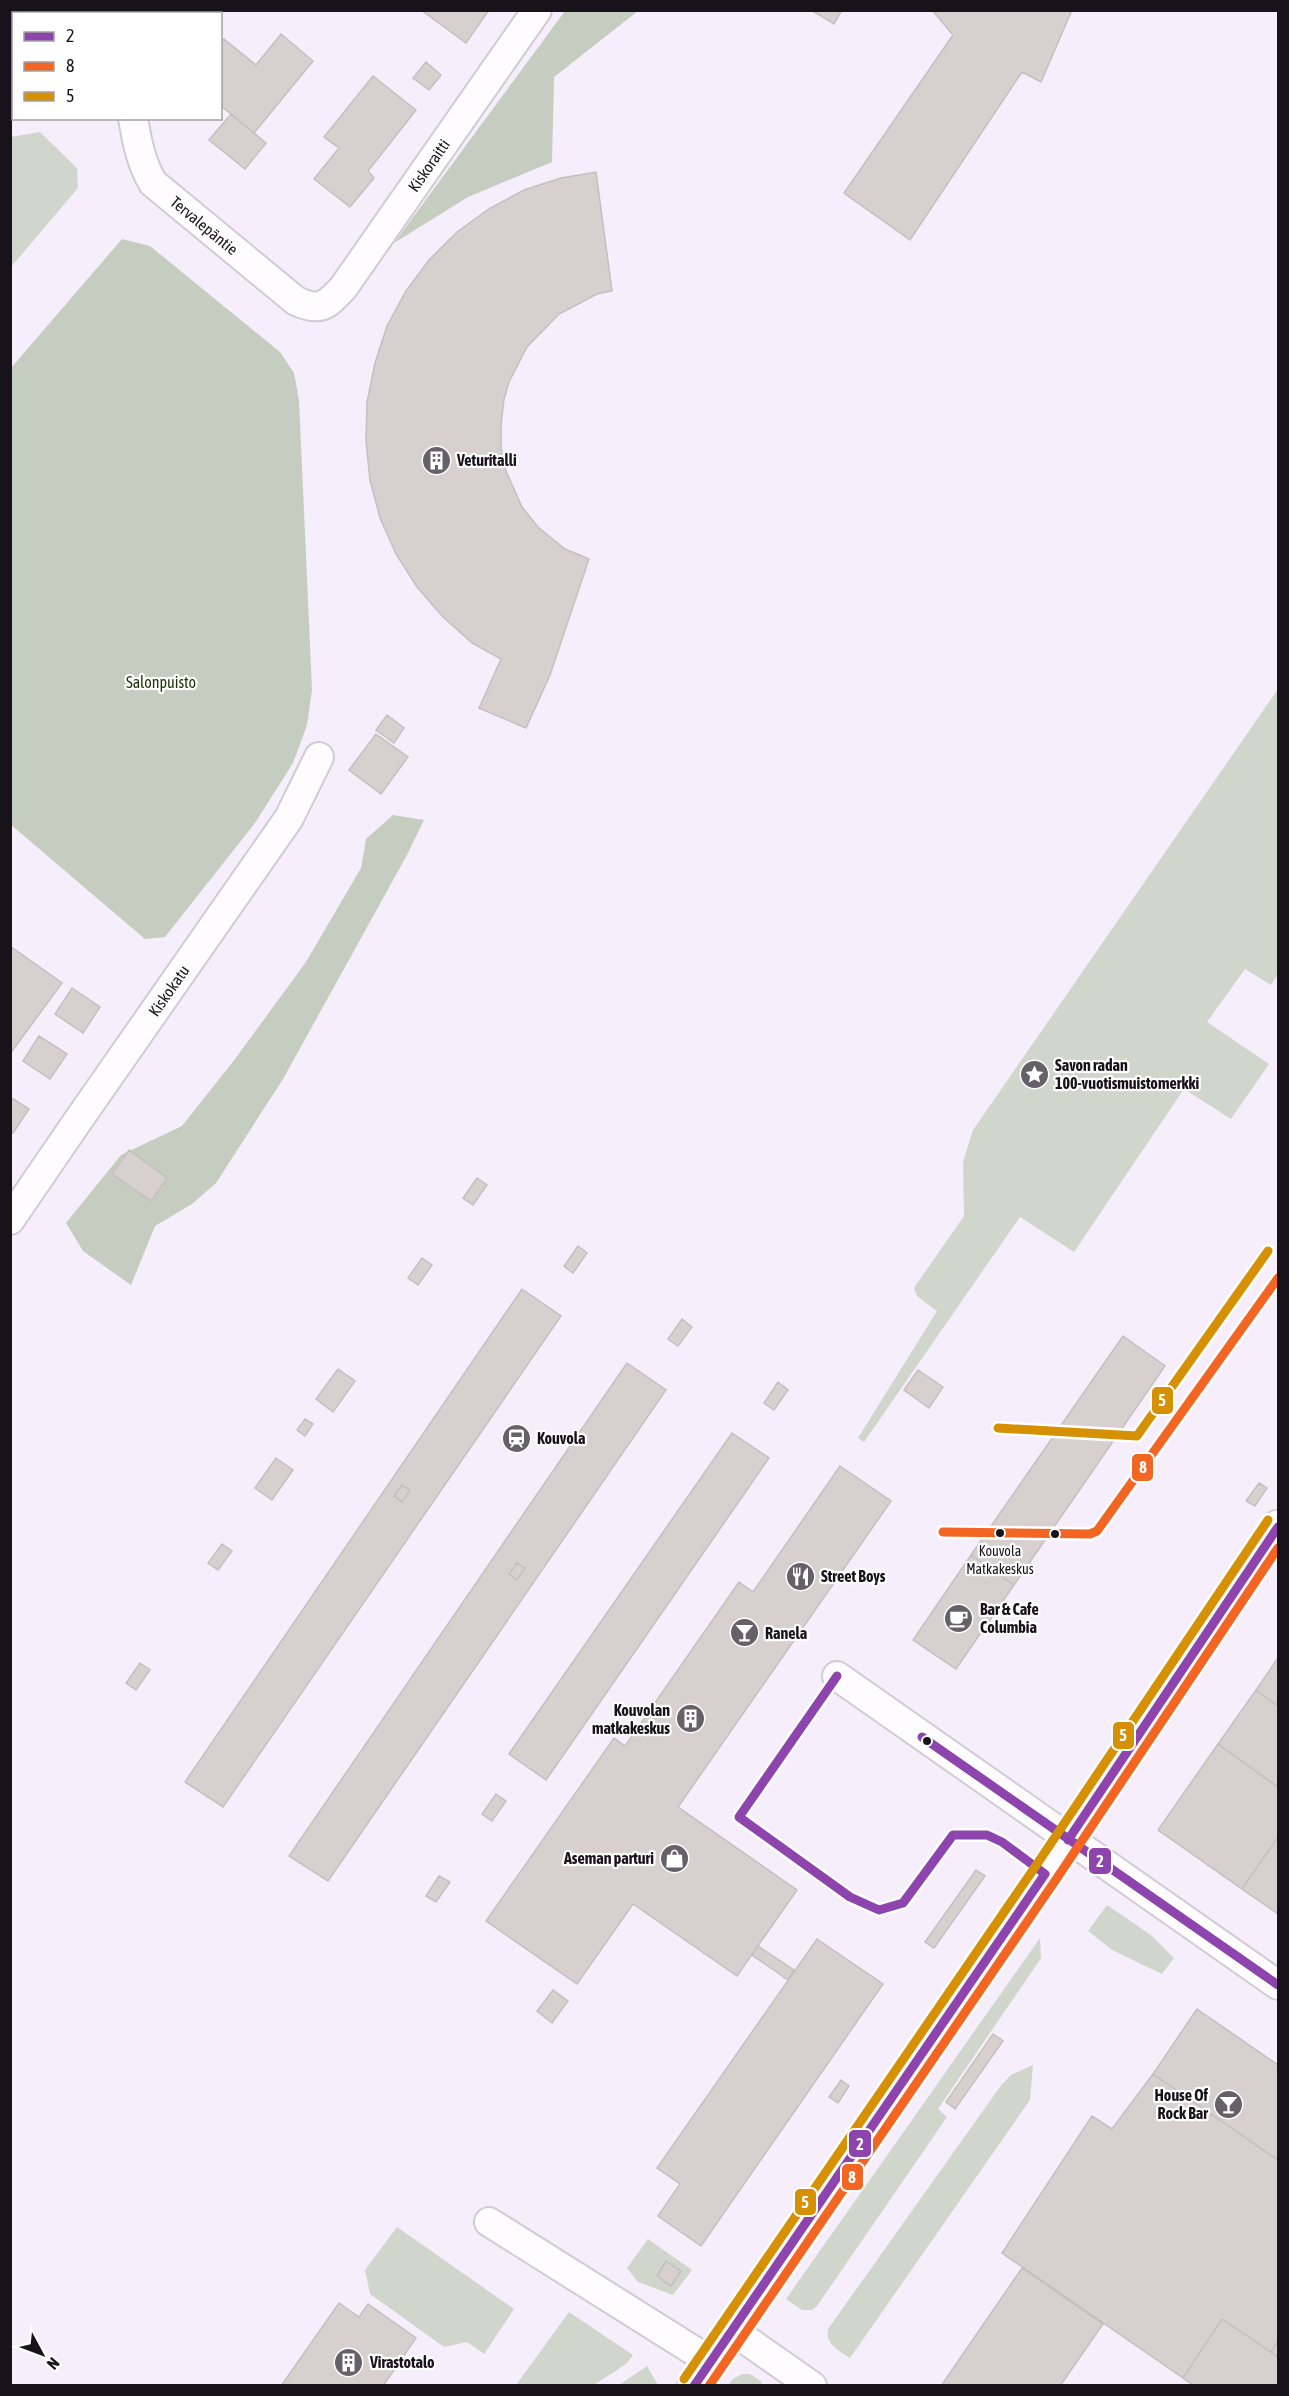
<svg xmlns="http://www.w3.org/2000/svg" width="1289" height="2396" font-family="'Asap Condensed',sans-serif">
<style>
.green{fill:#d1d6cd}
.forest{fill:#c4cdbf}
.building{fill:#d8d0ce;stroke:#c5bfc0;stroke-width:1.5}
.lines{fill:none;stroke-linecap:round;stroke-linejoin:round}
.minor-casing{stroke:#d1cbd4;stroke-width:32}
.tertiary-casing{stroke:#d1cbd4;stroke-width:36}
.minor{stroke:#fefcfe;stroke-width:28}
.tertiary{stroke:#fefcfe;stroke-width:33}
.bus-1-casing{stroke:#fff;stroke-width:14}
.bus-2-casing{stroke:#fff;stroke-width:14}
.bus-3-casing{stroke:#fff;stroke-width:14}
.bus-1{stroke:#8e44ad;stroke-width:9}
.bus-2{stroke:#f26522;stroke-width:9}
.bus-3{stroke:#d69004;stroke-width:9}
.bus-dot{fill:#18131a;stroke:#fff;stroke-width:2}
.labels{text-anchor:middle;stroke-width:4.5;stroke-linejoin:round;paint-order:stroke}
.bus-label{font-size:14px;fill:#18131a;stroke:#fff}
.street-label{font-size:16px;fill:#18131a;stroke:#fff}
.poi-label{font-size:16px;font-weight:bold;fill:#18131a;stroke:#fff;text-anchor:start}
.park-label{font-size:16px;fill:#183400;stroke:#fff}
.line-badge{stroke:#fff;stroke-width:2}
.badge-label{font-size:16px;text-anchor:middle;font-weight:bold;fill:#fff}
</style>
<rect width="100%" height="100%" fill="#f6eefa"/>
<path class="green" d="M 40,132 L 77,168 L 78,188 L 11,267 L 11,137 Z
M 1278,689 L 1278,917 L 1277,920 L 1278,922 L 1278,974 L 1271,985 L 1245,969 L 1207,1022 L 1269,1064 L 1231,1119 L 1184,1089 L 1074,1252 L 1020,1217 L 864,1442 L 858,1438 L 937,1311 L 917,1296 L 914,1288 L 964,1216 L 963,1162 L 973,1130 Z
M 1107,1905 L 1151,1935 L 1174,1958 L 1162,1974 L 1112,1950 L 1088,1931 Z
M 1040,1938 L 1041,1958 L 938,2109 L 947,2117 L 817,2306 L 812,2310 L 802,2310 L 786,2299 Z
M 1033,2065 L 1030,2100 L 850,2358 C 839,2350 825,2345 828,2329 L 1002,2084 L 1011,2075 Z
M 397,2227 L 514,2309 L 484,2354 L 467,2342 L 444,2347 L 370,2294 L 365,2270 Z
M 648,2239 L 692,2270 L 673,2295 L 638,2282 L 627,2268 Z
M 569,2312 L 633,2355 L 626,2364 L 594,2385 L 516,2385 Z
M 647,2366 L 658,2385 L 619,2385 Z
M 742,2374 L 750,2374 L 762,2382 L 760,2385 L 728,2385 L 733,2379 Z"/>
<path class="forest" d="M 565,11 L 638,11 L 554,77 L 552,162 L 468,197 L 394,243 Z
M 122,239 L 150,246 L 280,352 L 294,373 L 299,400 L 312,690 L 307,725 L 293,763 L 255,823 L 165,937 L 145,939 L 10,824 L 11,368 Z
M 393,815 L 424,820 L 407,855 L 283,1079 L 216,1183 L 192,1204 L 155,1226 L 131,1285 L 83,1251 L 66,1223 L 121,1155 L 182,1126 L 235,1059 L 306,962 L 361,868 L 366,839 Z"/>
<path class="building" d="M 10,10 L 64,10 L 65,14 L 14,14 L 14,92 L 10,93 Z
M 421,10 L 489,10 L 466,43 Z
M 811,10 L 842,10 L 834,24 Z
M 932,10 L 1072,10 L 1041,82 L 1022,72 L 910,240 L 844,193 L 953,35 Z
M 281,34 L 313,61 L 254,133 L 220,105 L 220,44 L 224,39 L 256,65 Z
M 426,62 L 441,75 L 429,90 L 413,78 Z
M 373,76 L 416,110 L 368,171 L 374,178 L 350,207 L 314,179 L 339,148 L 324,137 Z
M 231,114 L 266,143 L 245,169 L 209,140 Z
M 596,172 L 612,291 L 597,294 L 559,314 L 527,347 L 509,382 L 504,399 L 501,425 L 501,448 L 506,471 L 522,507 L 538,527 L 555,541 L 565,549 L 589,559 L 550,675 L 526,728 L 479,708 L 501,659 L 472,643 L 443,617 L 417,587 L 396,554 L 380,518 L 370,480 L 366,441 L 367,402 L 375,363 L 387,326 L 406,291 L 429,260 L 457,232 L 489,209 L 524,190 L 561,178 Z
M 387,715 L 404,728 L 394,743 L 376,730 Z
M 376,734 L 408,757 L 381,794 L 349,770 Z
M 10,946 L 62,983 L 10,1054 Z
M 72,988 L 100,1007 L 83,1033 L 55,1014 Z
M 39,1036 L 67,1054 L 50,1079 L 23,1061 Z
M 10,1097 L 29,1109 L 13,1133 L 10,1132 Z
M 129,1150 L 167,1178 L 151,1201 L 112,1174 Z
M 477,1178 L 487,1185 L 473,1205 L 463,1198 Z
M 578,1246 L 587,1253 L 573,1273 L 564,1266 Z
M 422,1258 L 432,1265 L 418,1285 L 408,1278 Z
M 522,1289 L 561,1316 L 223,1807 L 185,1782 Z
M 682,1319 L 692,1327 L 678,1346 L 668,1339 Z
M 1123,1336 L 1165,1366 L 1014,1585 L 971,1555 Z
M 627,1363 L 666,1390 L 328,1881 L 289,1856 Z
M 338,1369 L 355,1381 L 333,1412 L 316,1399 Z
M 918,1370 L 943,1387 L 929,1408 L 904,1390 Z
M 778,1382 L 788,1390 L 774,1410 L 764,1403 Z
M 305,1419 L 313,1424 L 305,1436 L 297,1430 Z
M 732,1433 L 769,1458 L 546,1780 L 509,1754 Z
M 276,1458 L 293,1470 L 272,1500 L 255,1488 Z
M 840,1466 L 891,1501 L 678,1807 L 797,1890 L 737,1976 L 633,1904 L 577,1984 L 486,1921 L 614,1738 L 625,1746 L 739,1582 L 753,1592 Z
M 1259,1483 L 1267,1488 L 1255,1506 L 1246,1501 Z
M 402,1485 L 410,1490 L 402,1502 L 394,1496 Z
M 222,1544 L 232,1551 L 218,1570 L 208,1563 Z
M 971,1555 L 1014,1585 L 956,1669 L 913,1640 Z
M 517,1563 L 525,1568 L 517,1580 L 509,1574 Z
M 1278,1658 L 1278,1706 L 1256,1690 Z
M 140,1663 L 150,1670 L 136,1690 L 126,1683 Z
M 1256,1690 L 1278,1706 L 1278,1787 L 1218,1744 Z
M 1218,1744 L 1278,1787 L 1278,1837 L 1242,1889 L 1158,1830 Z
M 496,1794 L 506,1801 L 492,1821 L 482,1814 Z
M 1278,1837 L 1278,1914 L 1242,1889 Z
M 976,1870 L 985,1876 L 934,1948 L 925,1942 Z
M 439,1876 L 450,1882 L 436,1902 L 426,1896 Z
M 817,1939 L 883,1984 L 701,2246 L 658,2216 L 680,2184 L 657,2168 Z
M 758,1946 L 794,1970 L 788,1980 L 752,1955 Z
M 553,1990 L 568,2001 L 552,2023 L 537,2011 Z
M 1197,2009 L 1278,2065 L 1278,2160 L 1153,2074 Z
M 993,2034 L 1003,2041 L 955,2109 L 946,2102 Z
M 1153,2074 L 1278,2160 L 1278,2341 L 1271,2352 L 1222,2319 L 1183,2378 L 1002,2253 L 1092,2116 L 1112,2129 Z
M 841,2080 L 849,2086 L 838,2103 L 829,2097 Z
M 666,2261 L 681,2271 L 671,2286 L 657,2276 Z
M 1022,2268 L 1103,2324 L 1060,2386 L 941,2386 Z
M 339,2303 L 359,2317 L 368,2304 L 416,2338 L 383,2386 L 281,2386 Z
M 1222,2319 L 1278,2357 L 1278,2386 L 1194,2386 L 1183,2378 Z
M 1278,2341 L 1278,2357 L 1271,2352 Z"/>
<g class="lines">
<defs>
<g id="minor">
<path d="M 120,10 L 120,14"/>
<path id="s1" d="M 133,118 C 137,142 141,163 153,183 L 296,301 C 320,312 326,306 343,288 L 537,10"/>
<path id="s2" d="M 10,1220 L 77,1122 L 289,818 L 319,757"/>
<path d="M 837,1676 L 1278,1985"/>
<path d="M 489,2222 L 710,2361"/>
<path d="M 732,2330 L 812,2386"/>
</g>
<path id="tertiary" d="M 694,2386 L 1045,1874 L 1278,1527"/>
</defs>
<use href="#minor" class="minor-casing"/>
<use href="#tertiary" class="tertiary-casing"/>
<use href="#minor" class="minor"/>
<use href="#tertiary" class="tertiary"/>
<defs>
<path id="bus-1" d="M 922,1737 L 1278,1985
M 1068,1840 L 1278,1527
M 694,2386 L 1045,1874 L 1002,1842 L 987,1835 L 953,1835 L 903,1903 L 879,1910 L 850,1897 L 739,1817 L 837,1676"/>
<path id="bus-2" d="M 943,1532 L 1090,1534 L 1097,1531 L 1278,1278
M 709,2386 L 1055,1881 L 1278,1548"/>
<path id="bus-3" d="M 998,1428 L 1137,1436 L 1268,1251
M 684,2379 L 1035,1867 L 1268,1520"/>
</defs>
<use href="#bus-1" class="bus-1-casing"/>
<use href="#bus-2" class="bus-2-casing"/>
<use href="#bus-3" class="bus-3-casing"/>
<use href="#bus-1" class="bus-1"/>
<use href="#bus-2" class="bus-2"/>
<use href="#bus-3" class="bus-3"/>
</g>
<defs>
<symbol id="building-disc" viewBox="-11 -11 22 22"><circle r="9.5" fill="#666068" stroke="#fff"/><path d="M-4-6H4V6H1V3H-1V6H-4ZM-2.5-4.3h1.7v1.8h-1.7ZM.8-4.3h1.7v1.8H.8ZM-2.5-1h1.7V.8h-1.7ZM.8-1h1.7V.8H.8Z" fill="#fff"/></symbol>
<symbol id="sight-disc" viewBox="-11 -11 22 22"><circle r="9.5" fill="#666068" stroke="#fff"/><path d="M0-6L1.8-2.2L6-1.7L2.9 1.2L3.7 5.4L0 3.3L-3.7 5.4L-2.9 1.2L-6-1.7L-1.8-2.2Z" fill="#fff"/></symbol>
<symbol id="station-disc" viewBox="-11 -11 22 22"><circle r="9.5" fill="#666068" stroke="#fff"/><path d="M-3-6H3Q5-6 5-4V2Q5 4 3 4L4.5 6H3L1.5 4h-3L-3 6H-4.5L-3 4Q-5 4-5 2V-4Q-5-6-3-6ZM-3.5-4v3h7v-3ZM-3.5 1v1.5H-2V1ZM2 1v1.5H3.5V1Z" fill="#fff"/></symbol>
<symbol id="restaurant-disc" viewBox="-11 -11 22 22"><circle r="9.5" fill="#666068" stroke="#fff"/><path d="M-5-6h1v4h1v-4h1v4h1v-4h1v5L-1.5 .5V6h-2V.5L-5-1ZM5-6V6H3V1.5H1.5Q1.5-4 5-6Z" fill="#fff"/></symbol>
<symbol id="cafe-disc" viewBox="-11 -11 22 22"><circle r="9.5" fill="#666068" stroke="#fff"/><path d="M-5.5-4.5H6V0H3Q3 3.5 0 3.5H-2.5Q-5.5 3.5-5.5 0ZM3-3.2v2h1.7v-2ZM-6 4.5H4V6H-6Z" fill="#fff"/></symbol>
<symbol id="bar-disc" viewBox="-11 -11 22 22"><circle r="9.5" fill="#666068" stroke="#fff"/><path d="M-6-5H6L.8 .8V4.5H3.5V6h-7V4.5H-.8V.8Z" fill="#fff"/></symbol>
<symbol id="shop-disc" viewBox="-11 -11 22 22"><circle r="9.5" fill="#666068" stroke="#fff"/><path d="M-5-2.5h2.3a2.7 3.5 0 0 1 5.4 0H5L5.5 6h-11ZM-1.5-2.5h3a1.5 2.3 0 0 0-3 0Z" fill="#fff"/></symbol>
</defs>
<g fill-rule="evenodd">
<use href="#building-disc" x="420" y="444" width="33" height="33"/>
<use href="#sight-disc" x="1018" y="1058" width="33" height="33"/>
<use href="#station-disc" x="500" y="1422" width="33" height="33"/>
<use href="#restaurant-disc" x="784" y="1560" width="33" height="33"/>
<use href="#cafe-disc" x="942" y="1602" width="33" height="33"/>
<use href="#bar-disc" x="728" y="1616" width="33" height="33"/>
<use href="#building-disc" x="674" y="1702" width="33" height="33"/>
<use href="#shop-disc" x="658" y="1842" width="33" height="33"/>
<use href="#bar-disc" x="1212" y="2088" width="33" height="33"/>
<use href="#building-disc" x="332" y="2346" width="33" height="33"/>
</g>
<g class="bus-dot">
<circle cx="1000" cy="1533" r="5"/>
<circle cx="1055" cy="1534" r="5"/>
<circle cx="927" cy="1741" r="5"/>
</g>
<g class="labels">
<g class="bus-label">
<text x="1000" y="1556">Kouvola<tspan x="1000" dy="18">Matkakeskus</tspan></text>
</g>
<g class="street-label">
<text dy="6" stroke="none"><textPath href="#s1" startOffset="458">Kiskoraitti</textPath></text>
<text dy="6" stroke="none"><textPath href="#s1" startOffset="135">Tervalepäntie</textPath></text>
<text dy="6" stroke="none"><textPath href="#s2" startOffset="279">Kiskokatu</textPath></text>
</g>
<g class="poi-label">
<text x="457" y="466">Veturitalli</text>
<text x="1055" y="1071">Savon radan<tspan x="1055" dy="18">100-vuotismuistomerkki</tspan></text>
<text x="537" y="1444">Kouvola</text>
<text x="821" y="1582">Street Boys</text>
<text x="980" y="1615">Bar &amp; Cafe<tspan x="980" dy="18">Columbia</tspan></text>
<text x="765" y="1639">Ranela</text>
<text x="670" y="1716" text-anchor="end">Kouvolan<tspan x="670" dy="18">matkakeskus</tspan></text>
<text x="654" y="1864" text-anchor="end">Aseman parturi</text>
<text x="1208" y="2101" text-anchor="end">House Of<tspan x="1208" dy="18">Rock Bar</tspan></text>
<text x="370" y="2368">Virastotalo</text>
</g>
<g class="park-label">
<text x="161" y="688">Salonpuisto</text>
</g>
</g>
<g class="line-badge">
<rect x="1151" y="1386" width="23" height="29" rx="6" fill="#d69004"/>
<rect x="1131" y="1453" width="23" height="29" rx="6" fill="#f26522"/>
<rect x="1112" y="1721" width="23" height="29" rx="6" fill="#d69004"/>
<rect x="1088" y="1847" width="24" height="28" rx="6" fill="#8e44ad"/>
<rect x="848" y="2129" width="24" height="29" rx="6" fill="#8e44ad"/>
<rect x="841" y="2163" width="23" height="28" rx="6" fill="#f26522"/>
<rect x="794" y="2188" width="23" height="28" rx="6" fill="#d69004"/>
</g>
<g class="badge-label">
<text x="1162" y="1406">5</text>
<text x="1143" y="1473">8</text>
<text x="1123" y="1741">5</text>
<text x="1100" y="1867">2</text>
<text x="860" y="2150">2</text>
<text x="852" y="2183">8</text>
<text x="805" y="2208">5</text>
</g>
<rect width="1289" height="2396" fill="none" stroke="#18131a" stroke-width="24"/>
<rect x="12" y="12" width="210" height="108" fill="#ffffff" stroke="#a3a1a3" stroke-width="1.5"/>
<rect x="24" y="32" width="30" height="9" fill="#8e44ad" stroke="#a3a1a3" stroke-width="1.5"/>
<text x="66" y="42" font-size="18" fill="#18131a">2</text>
<rect x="24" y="62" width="30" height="9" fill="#f26522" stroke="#a3a1a3" stroke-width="1.5"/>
<text x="66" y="72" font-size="18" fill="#18131a">8</text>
<rect x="24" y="92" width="30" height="9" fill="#d69004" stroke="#a3a1a3" stroke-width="1.5"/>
<text x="66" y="102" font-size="18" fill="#18131a">5</text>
<g transform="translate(42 2354) rotate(131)" stroke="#ffffff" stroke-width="4.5" paint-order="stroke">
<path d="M0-4.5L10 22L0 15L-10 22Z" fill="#18131a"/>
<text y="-9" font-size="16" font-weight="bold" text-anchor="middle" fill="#18131a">N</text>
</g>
</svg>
